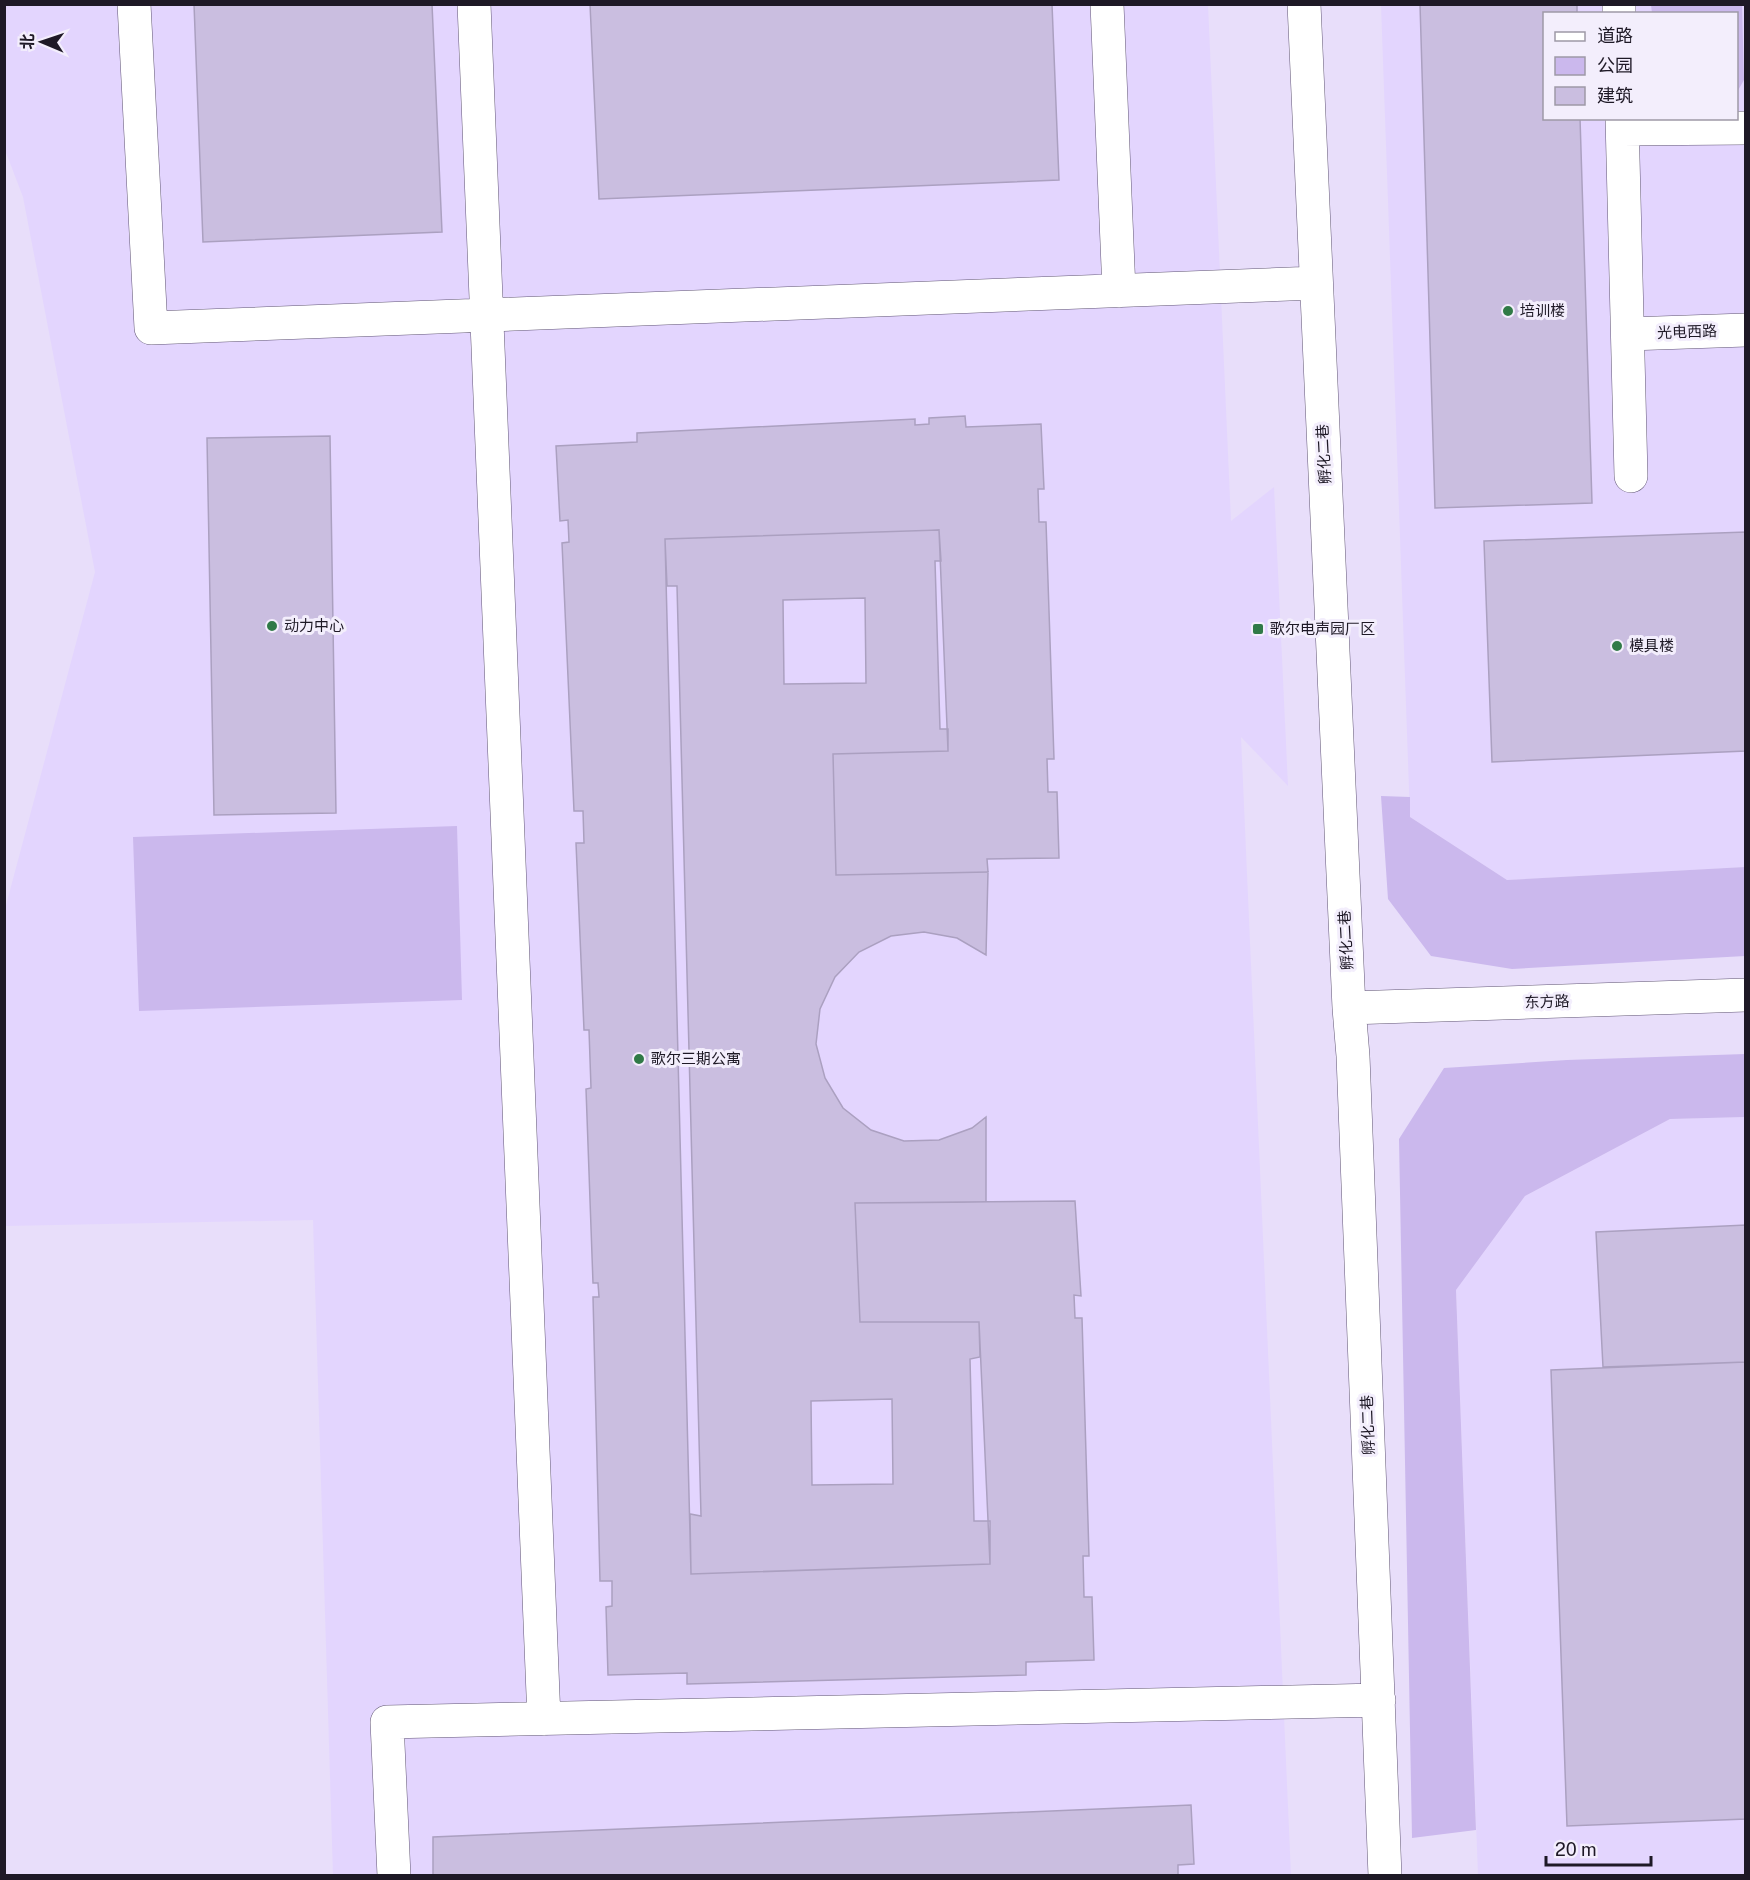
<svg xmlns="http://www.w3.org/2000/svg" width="1750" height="1880" font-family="'Public Sans','Noto Sans SC',sans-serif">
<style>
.built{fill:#e3d5fe;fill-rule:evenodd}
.green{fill:#cbb8ed}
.building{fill:#cabee0;stroke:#aba0c0;stroke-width:1.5;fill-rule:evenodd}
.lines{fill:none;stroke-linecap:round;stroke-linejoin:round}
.minor-casing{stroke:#625775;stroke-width:34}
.minor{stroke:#fff;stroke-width:33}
.poi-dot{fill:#307a47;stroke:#f3eefc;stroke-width:2}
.labels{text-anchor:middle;stroke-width:6;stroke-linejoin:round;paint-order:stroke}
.poi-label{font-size:15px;fill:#1e1926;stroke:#f3eefc;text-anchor:start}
.street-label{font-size:15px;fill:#1e1926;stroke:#f3eefc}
</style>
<rect width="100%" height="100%" fill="#e8defa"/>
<path class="built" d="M 5,5 L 1208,5 L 1231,521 L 1274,487 L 1288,786 L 1241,737 L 1291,1875 L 333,1875 L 313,1220 L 5,1226 L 5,909 L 95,572 L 23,197 L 5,150 Z
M 1381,5 L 1745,5 L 1745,867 L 1507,880 L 1410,817 ZM 1544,14 L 1736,14 L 1736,118 L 1544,118 Z
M 1745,1117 L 1745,1875 L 1478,1875 L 1456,1290 L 1525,1196 L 1670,1119 Z"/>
<path class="green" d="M 1651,5 L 1742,5 L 1744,80 L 1737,92 L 1736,14 L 1652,13 Z
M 1381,796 L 1410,797 L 1410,817 L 1507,880 L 1745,867 L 1745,956 L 1512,969 L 1431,956 L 1388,899 Z
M 457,826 L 462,1000 L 139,1011 L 133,837 Z
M 1745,1054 L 1745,1117 L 1670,1119 L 1525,1196 L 1456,1290 L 1476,1830 L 1412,1838 L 1399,1139 L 1444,1068 L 1567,1060 Z"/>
<path class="building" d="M 194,4 L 432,4 L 442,232 L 203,242 Z
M 590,4 L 1052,4 L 1059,180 L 599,199 Z
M 1420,4 L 1577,4 L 1577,14 L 1544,14 L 1544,118 L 1580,118 L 1592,503 L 1435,508 Z
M 965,416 L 966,427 L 1041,424 L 1044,489 L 1038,489 L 1039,522 L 1046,522 L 1054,759 L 1047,759 L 1048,792 L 1057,792 L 1059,858 L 987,859 L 988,872 L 836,875 L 833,754 L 948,751 L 948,729 L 940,729 L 935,561 L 941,561 L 939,530 L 665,539 L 667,586 L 677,586 L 701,1516 L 690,1514 L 691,1574 L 990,1564 L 990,1521 L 974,1521 L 970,1359 L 980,1357 L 979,1322 L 860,1322 L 855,1203 L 1075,1201 L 1081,1296 L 1074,1295 L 1075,1318 L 1082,1318 L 1089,1556 L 1083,1556 L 1084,1597 L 1092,1597 L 1094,1660 L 1026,1662 L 1026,1675 L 687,1684 L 687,1673 L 608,1675 L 606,1607 L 612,1606 L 612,1581 L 600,1581 L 593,1297 L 599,1297 L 598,1283 L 593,1283 L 586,1089 L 591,1088 L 589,1030 L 584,1030 L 576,843 L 584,843 L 583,811 L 574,811 L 562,543 L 569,542 L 568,520 L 560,521 L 556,446 L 637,442 L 637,433 L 915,419 L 915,425 L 929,424 L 929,418 Z
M 330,436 L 336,813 L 214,815 L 207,438 Z
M 939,530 L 948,751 L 833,754 L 836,875 L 988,872 L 986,955 L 957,938 L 924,932 L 891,936 L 859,952 L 835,977 L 820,1009 L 816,1044 L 825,1078 L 843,1108 L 871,1130 L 904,1141 L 939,1140 L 972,1128 L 986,1117 L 986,1202 L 855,1203 L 860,1322 L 979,1322 L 990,1564 L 691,1574 L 665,539 ZM 865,598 L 866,683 L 784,684 L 783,600 ZM 892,1399 L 893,1484 L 812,1485 L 811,1401 Z
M 1746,532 L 1746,751 L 1492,762 L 1484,541 Z
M 1746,1225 L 1746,1362 L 1603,1367 L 1596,1232 Z
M 1746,1362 L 1746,1819 L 1567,1826 L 1551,1370 Z
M 1191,1805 L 1194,1864 L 1178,1865 L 1178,1876 L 433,1876 L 433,1837 Z"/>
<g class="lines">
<defs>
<path id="minor" d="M 134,4 L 151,328 L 1316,283
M 474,4 L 544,1719
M 1107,4 L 1119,291
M 1304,4 L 1349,1008 L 1353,1056 L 1385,1876
M 1619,4 L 1619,14
M 1622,118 L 1631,476
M 1623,129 L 1746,128
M 1628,334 L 1746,330
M 1349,1008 L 1746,995
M 394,1876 L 387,1722 L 1379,1700"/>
</defs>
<use href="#minor" class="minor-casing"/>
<use href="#minor" class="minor"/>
</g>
<g class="poi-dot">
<circle cx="1508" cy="311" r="6"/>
<circle cx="272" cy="626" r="6"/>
<rect x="1252" y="623" width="12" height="12" rx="3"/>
<circle cx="1617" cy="646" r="6"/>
<circle cx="639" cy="1059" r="6"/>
</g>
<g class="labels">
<g class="poi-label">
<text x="1520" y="316">培训楼</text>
<text x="284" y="631">动力中心</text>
<text x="1270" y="634">歌尔电声园厂区</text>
<text x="1629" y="651">模具楼</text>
<text x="651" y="1064">歌尔三期公寓</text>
</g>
<g class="street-label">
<text transform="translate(1687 332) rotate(-2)" y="5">光电西路</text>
<text transform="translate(1324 454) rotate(-93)" y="5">孵化二巷</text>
<text transform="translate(1346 940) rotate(-93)" y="5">孵化二巷</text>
<text transform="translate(1547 1002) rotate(-2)" y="5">东方路</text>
<text transform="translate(1368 1425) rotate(-92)" y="5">孵化二巷</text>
</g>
</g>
<rect width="1750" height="1880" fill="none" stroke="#1e1926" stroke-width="12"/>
<rect x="1543" y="12" width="195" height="108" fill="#f3eefc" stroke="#9e99a6" stroke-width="1.5"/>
<rect x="1555" y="32" width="30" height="9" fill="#ffffff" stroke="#9e99a6" stroke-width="1.5"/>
<text x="1597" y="42" font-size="18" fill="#1e1926">道路</text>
<rect x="1555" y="57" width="30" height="18" fill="#cbb8ed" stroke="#9e99a6" stroke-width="1.5"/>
<text x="1597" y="72" font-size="18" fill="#1e1926">公园</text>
<rect x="1555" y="87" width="30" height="18" fill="#cabee0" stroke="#9e99a6" stroke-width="1.5"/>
<text x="1597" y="102" font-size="18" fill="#1e1926">建筑</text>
<g transform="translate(42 42) rotate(272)" stroke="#f3eefc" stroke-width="4.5" paint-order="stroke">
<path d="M0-4.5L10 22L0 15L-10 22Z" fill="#1e1926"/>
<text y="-9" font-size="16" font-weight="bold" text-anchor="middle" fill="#1e1926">北</text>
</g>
<path d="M1546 1856v9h105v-9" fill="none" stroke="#1e1926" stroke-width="3"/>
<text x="1555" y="1856" font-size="18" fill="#1e1926" stroke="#f3eefc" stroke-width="4.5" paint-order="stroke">20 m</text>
</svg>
